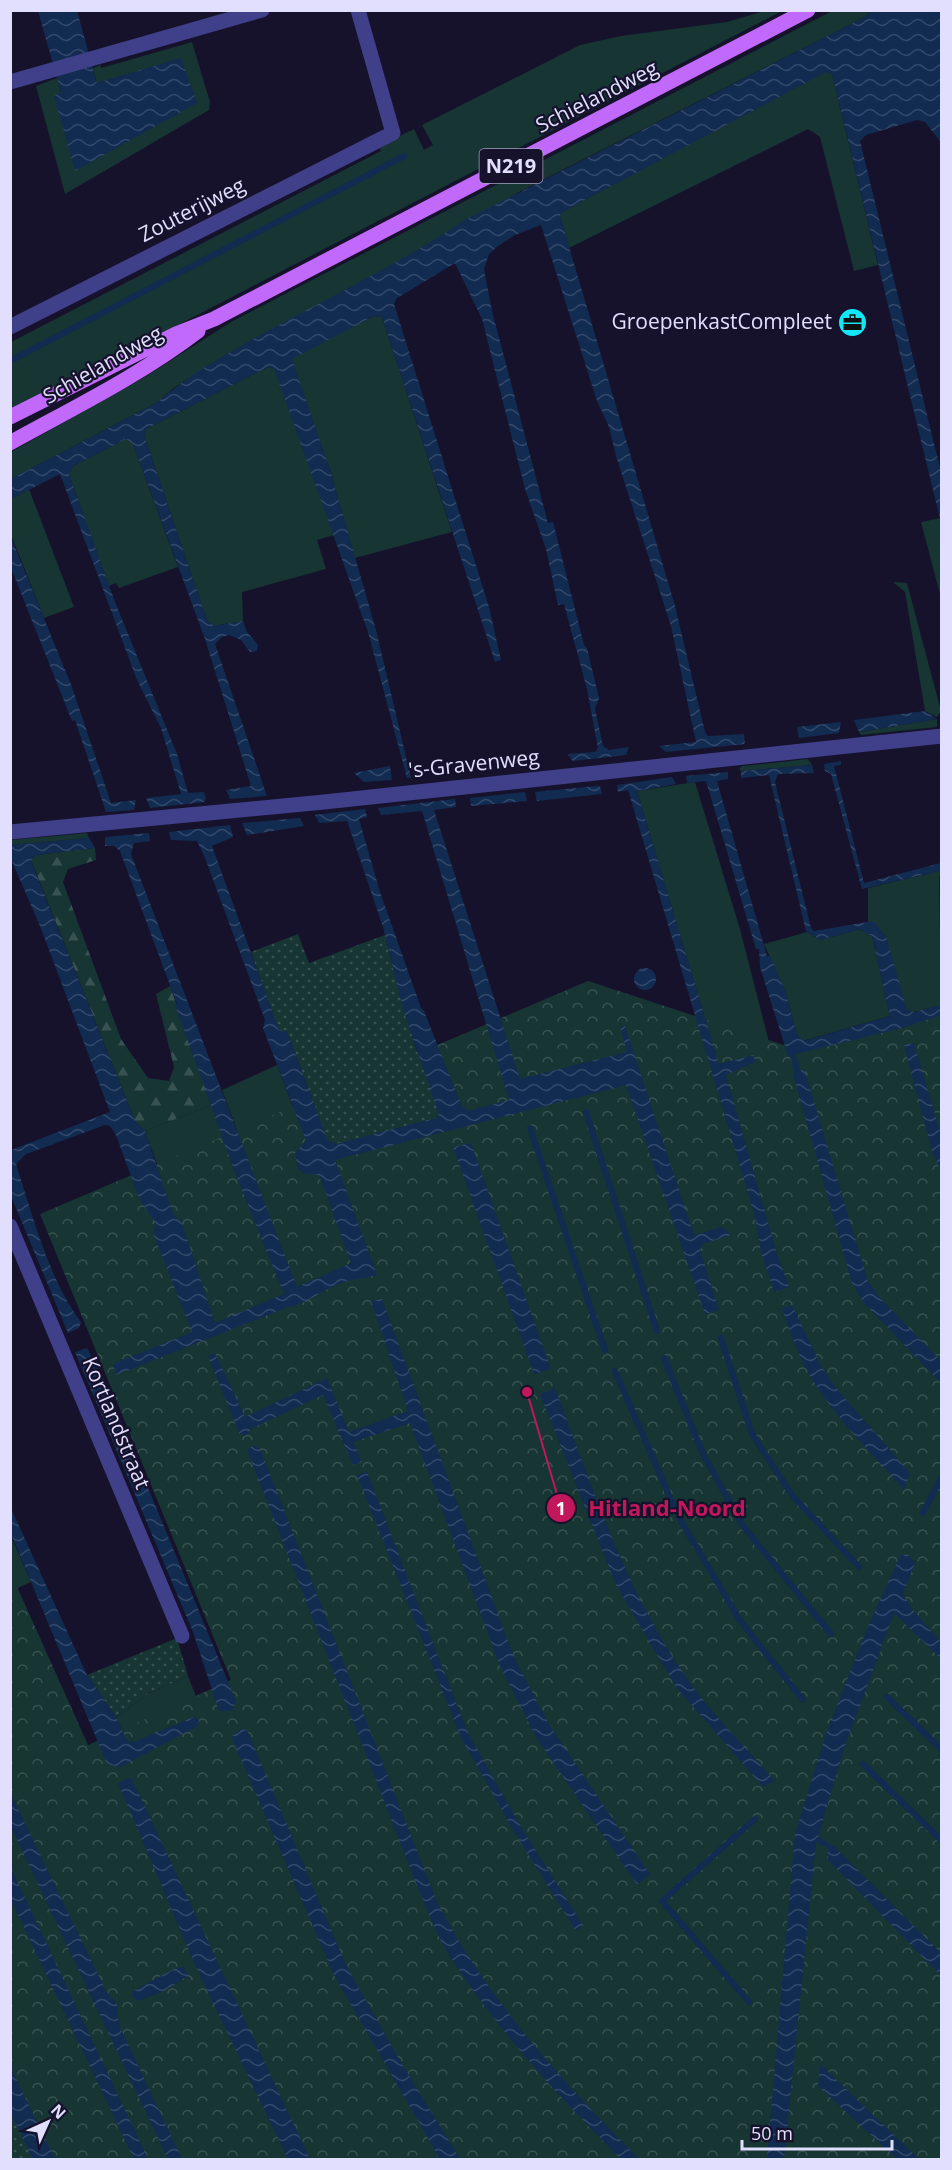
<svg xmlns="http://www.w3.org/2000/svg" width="952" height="2170" font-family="'Open Sans',sans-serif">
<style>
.grass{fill:#163533}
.forest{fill:url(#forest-firs)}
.park{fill:url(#park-crowns)}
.garden{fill:url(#garden-dots)}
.water{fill:url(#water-waves)}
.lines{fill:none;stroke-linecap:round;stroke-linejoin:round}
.stream{stroke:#112b51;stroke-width:6}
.street{stroke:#403f89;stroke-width:15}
.primary{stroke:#c069fa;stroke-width:15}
.labels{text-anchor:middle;stroke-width:4.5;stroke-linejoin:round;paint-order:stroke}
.shield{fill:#16122c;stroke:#a4a1bf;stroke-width:1.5}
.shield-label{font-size:20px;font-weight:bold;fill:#e1defe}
.street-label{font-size:21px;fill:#e1defe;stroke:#16122c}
.poi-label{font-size:21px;fill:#e1defe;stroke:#16122c;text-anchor:end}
.leader{fill:none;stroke:#c2185b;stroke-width:2}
.callout-dot{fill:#c2185b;stroke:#16122c;stroke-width:2}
.mark-label{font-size:18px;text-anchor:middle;font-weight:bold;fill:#fff}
.callout-label{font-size:22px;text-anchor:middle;font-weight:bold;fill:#c2185b;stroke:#16122c;stroke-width:4.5;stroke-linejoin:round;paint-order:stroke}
</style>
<defs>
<pattern id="forest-firs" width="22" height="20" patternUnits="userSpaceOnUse" patternTransform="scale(1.5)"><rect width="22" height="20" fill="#163533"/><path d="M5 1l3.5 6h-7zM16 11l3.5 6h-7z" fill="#385252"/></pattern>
<pattern id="park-crowns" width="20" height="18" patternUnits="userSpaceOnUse" patternTransform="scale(1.5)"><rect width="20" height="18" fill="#163533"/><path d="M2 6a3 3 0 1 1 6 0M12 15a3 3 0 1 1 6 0" fill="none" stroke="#385252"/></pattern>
<pattern id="garden-dots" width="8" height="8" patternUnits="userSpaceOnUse" patternTransform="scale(1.5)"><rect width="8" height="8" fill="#163533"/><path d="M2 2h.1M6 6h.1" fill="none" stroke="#385252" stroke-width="1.8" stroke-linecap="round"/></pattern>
<pattern id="water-waves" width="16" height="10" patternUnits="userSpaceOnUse" patternTransform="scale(1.5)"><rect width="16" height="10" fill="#112b51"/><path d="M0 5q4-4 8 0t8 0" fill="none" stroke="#33496b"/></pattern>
</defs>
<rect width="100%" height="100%" fill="#16122c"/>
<path class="grass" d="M 764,11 L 782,11 L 128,351 L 11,408 L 11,342 L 381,151 L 379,146 L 414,129 L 424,150 L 433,145 L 422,125 L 580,45 L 621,36 L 727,22 Z
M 832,11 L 870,11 L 865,17 L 521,191 L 412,254 L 224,356 L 175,387 L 156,403 L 11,479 L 11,452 L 145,377 L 231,322 Z
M 192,42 L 210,102 L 209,110 L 65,194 L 36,86 L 57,78 L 61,93 L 54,96 L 181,58 L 97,83 L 93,68 L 101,65 L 101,68 Z
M 826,71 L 832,74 L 878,265 L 854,271 L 820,137 L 808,129 L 569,248 L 560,216 L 562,212 Z
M 374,316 L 382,317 L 452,532 L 355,558 L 331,473 L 291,358 Z
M 268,367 L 275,369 L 334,535 L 317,540 L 326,569 L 242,592 L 243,621 L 214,626 L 207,620 L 144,435 L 146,429 Z
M 126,439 L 133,444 L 178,567 L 119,588 L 116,583 L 109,586 L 69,474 L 73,466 Z
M 29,489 L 74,607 L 44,618 L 11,535 L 11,499 Z
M 940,518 L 942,523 L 941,598 L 921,522 Z
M 893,582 L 907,583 L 941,711 L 937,717 L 925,711 L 905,592 Z
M 937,719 L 937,727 L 861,735 L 859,732 Z
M 808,759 L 812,765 L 741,771 L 739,769 L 742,766 Z
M 695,782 L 740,929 L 771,1050 L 719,1065 L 637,791 Z
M 87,833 L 89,838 L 11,845 L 11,840 Z
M 939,871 L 941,1005 L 914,1012 L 907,1010 L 903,1001 L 868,921 L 868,888 Z
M 860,929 L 872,936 L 890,1016 L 803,1041 L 797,1035 L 786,993 L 764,944 L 807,932 L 820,940 Z
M 277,1065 L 306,1142 L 296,1287 L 222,1090 Z
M 212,1105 L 235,1173 L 172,1206 L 145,1131 Z
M 10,1534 L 31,1582 L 11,1591 L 10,1591 Z
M 188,1676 L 204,1716 L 126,1739 L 116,1717 L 149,1693 Z"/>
<path class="forest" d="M 95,848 L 96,860 L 68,869 L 63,882 L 121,1039 L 148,1078 L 169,1081 L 174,1067 L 156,994 L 170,986 L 212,1105 L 145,1131 L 136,1123 L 31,860 L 36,855 Z"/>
<path class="park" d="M 588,981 L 796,1049 L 941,1010 L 941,2159 L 11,2159 L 10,1571 L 88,1745 L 231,1680 L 40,1214 Z"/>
<path class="garden" d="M 298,934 L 309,963 L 385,935 C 399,994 415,1051 437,1107 L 439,1115 L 436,1118 L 335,1144 L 328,1141 L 287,1032 L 279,1031 L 251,952 Z
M 177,1638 L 188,1676 L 149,1693 L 116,1717 L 87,1675 Z
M 11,2114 L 33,2159 L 11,2159 Z"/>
<path class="water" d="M 38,11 L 77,11 L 97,83 L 181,58 L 197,103 L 75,171 L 54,96 L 61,92 Z
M 870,11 L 941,11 L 941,142 L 925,122 L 917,120 L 866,135 L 860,141 L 941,472 L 941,523 L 832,74 L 826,72 L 562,212 L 560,216 L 675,606 L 705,732 L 708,736 L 744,734 L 745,744 L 666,752 L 659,746 L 696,742 L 671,626 L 616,456 L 609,427 L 597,401 L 541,225 L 515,235 L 498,246 L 489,254 L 484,269 L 492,311 L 548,523 L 553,522 L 584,645 L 587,648 L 599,698 L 595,709 L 603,746 L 609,750 L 629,747 L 626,755 L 573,761 L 567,754 L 595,752 L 598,748 L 587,689 L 564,604 L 558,605 L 546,549 L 525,489 L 482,319 L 455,263 L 397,298 L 394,304 L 489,607 L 501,660 L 495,662 L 382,317 L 374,316 L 292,359 L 331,473 L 376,630 L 411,778 L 407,778 L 368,632 L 274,369 L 268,367 L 146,429 L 144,435 L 207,620 L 214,626 L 243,621 L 247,632 L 258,645 L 257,651 L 250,652 L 241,640 L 229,635 L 222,637 L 215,644 L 267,796 L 230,799 L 226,790 L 251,786 L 205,639 L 133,444 L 126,439 L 73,466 L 69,474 L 115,602 L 177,754 L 188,793 L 204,792 L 206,799 L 204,802 L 150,808 L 146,798 L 181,794 L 161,728 L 137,680 L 60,474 L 11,499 L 11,479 L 156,403 C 189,375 226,354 264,333 C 332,296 401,263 465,220 L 865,17 Z
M 10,535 L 72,687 L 111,803 L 136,800 L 134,810 L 106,812 L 75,720 L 72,721 L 11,568 Z
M 925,711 L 937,719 L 859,732 L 854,720 Z
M 841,722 L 839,733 L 799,738 L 797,727 Z
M 841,761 L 841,765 L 834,766 L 864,883 L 941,863 L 941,886 L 939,871 L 862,889 L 831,774 L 825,771 L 824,764 Z
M 812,765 L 814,773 L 778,774 L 775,782 L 811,928 L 814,931 L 873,921 L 886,936 L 907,1010 L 914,1012 L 941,1005 L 941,1015 L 906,1027 L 788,1056 L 760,967 L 759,949 L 756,949 L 706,781 L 687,783 L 686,776 L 728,772 L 728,779 L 717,781 L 767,956 L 770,956 L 786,993 L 797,1035 L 804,1041 L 890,1016 L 872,936 L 860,929 L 820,940 L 806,931 L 769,775 L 741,778 L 741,771 Z
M 390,766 L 392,780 L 364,782 L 354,773 Z
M 672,777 L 676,784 L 637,791 L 719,1064 L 754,1055 L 755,1062 L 726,1075 L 777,1254 L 789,1287 L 774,1292 L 761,1252 L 755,1217 L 628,790 L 618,792 L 617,785 Z
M 596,786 L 600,786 L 602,794 L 537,801 L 535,792 Z
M 525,792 L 527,801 L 471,806 L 470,798 Z
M 455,799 L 456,807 L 434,810 L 520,1079 L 627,1052 L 620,1027 L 625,1026 L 694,1235 L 722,1227 L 731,1235 L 703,1244 L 700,1250 L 719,1310 L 705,1314 L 626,1085 L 335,1160 L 377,1275 C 366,1278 355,1279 344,1282 C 325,1288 304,1306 288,1307 L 116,1375 L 113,1364 L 192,1332 L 154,1236 L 155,1223 L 139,1198 L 116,1135 L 110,1126 L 105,1125 L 26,1154 L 16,1164 C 32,1214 49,1280 81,1322 L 79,1328 L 68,1333 L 11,1196 L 11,1150 L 110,1112 L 40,926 L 11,859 L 11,845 L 89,838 L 95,848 L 36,855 L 31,861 L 136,1123 L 145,1131 L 173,1214 L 182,1223 L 215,1323 L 284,1294 L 235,1173 L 175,1005 L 177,1004 L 120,851 L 114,846 L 105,846 L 105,837 L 149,833 L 150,841 L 134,843 L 131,854 L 297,1287 L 351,1263 L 319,1175 L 303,1173 L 298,1169 L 295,1153 L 306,1141 L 263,1028 L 265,1020 L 205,858 L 197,841 L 171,840 L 169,832 L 230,825 L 233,837 L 212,846 L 279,1030 L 287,1032 L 328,1141 L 336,1144 L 436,1118 L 439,1115 L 403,1009 L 383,927 L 347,821 L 319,823 L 315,815 L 365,809 L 367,817 L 359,819 L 380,892 L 421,1008 L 424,1011 L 462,1106 L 468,1111 L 509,1100 L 422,811 L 381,815 L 378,808 Z
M 300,818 L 304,826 L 247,835 L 242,823 Z
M634 979a11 11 0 1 1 22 0a11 11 0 1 1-22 0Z
M 914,1043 L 941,1135 L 941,1170 L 933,1155 L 904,1045 Z
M 804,1069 L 868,1281 L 879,1297 L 941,1361 L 941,1383 L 863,1302 L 852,1283 L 793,1074 Z
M 471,1143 L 551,1369 L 534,1374 L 453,1147 Z
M 382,1299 L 514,1657 L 550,1726 L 650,1874 L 637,1885 L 536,1737 L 500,1666 L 410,1423 L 353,1442 L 362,1462 L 353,1465 L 323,1395 L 250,1429 L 249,1434 L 243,1436 L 239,1433 L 208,1356 L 215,1353 L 245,1417 L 327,1378 L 349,1432 L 408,1411 L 371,1301 Z
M 792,1305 L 822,1368 L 837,1389 L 910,1473 L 904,1490 C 872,1453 833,1416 809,1374 C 797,1353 790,1331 782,1309 Z
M 87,1348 L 104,1381 L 236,1701 L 232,1711 L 219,1711 L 193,1632 L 75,1352 Z
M 555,1388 C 593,1489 624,1587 686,1677 C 711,1714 746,1747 775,1781 L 763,1787 L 676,1687 L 616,1585 L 540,1394 Z
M 252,1446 L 256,1446 L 261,1451 L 437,1902 C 487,1999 563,2082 639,2159 L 621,2159 C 558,2096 494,2027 446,1950 C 435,1931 427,1908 418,1888 L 247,1450 Z
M 367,1472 L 468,1733 L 524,1832 L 583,1925 L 576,1931 L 516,1835 L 461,1738 L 357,1475 Z
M 10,1506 L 87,1675 L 116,1717 L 126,1739 L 131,1743 L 194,1717 L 199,1720 L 198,1726 L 120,1767 L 107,1764 L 11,1534 Z
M 907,1554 L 915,1563 L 903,1594 L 912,1609 L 941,1642 L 941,1659 L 894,1613 L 844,1749 L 818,1837 L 835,1847 L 941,1953 L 941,1976 L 828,1860 L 828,1848 L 816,1843 L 784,2159 L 767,2159 L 795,1834 L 827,1731 L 867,1629 L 900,1556 Z
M 241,1729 L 247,1730 L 346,1965 L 399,2059 L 460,2159 L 440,2159 L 334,1975 L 234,1743 L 232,1736 Z
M 131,1777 L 310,2159 L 288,2159 L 196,1967 L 118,1783 Z
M 10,1792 L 106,1991 L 117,2004 L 119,2025 L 182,2159 L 168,2159 L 11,1827 Z
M 10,1868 L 11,1868 L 148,2159 L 134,2159 L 11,1900 Z
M 184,1967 L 188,1976 L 162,1992 L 138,2001 L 132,1996 L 133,1991 L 176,1968 Z
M 820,2064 L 919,2159 L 897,2159 L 818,2086 Z
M 11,2068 L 55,2159 L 33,2159 L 11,2114 Z"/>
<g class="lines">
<path class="stream" d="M 10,361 L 404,156
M 791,1049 L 800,1080
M 586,1112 L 657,1331
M 530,1128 L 605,1350
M 721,1338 L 752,1434 L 792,1495 L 859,1567
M 664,1358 L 703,1454 L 743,1526 L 831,1634
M 615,1371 L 678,1516 L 741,1622 L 803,1700
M 923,1513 L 942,1476
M 887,1697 L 942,1750
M 863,1764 L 942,1841
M 749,2002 L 662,1901 L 755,1819"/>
<path class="street" d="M 10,82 L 262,10
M 10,327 L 393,133 L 358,10
M 10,832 L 324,802 L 942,736
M 10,1226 L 182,1636"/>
<path class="primary" d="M 10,417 L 176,334 L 214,319 L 808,10
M 10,443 C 75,407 139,376 198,331"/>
</g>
<defs>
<symbol id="office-disc" viewBox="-11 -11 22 22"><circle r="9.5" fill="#11e7f7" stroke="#16122c"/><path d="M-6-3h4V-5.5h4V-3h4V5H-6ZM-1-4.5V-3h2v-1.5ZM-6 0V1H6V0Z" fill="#111"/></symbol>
</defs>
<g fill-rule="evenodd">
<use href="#office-disc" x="836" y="306" width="33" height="33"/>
</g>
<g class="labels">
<rect class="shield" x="479.5" y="149" width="63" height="34" rx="4.5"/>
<g class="shield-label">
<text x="511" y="173">N219</text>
</g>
<g class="street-label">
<text transform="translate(597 97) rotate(-27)" y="7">Schielandweg</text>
<text transform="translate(192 210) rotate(-27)" y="7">Zouterijweg</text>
<text transform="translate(103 365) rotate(-30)" y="7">Schielandweg</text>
<text transform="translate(474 764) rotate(-6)" y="7">'s-Gravenweg</text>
<text transform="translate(116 1423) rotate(67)" y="7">Kortlandstraat</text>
</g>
<g class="poi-label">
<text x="832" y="329">GroepenkastCompleet</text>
</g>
</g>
<path class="leader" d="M527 1392L561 1508"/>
<g class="callout-dot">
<circle cx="527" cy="1392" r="6"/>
<circle cx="561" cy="1508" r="15"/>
</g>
<g class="mark-label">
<text x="561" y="1515">1</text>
</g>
<g class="callout-label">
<text x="667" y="1516">Hitland-Noord</text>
</g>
<rect width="952" height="2170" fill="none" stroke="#e1defe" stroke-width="24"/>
<g transform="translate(48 2122) rotate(45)" stroke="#16122c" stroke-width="4.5" paint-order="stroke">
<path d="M0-4.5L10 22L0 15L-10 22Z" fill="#e1defe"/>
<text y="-9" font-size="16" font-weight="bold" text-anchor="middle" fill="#e1defe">N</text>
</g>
<path d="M742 2140v9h150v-9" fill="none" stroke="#e1defe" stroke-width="3"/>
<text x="751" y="2140" font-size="18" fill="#e1defe" stroke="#16122c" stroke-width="4.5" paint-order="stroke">50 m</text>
</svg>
